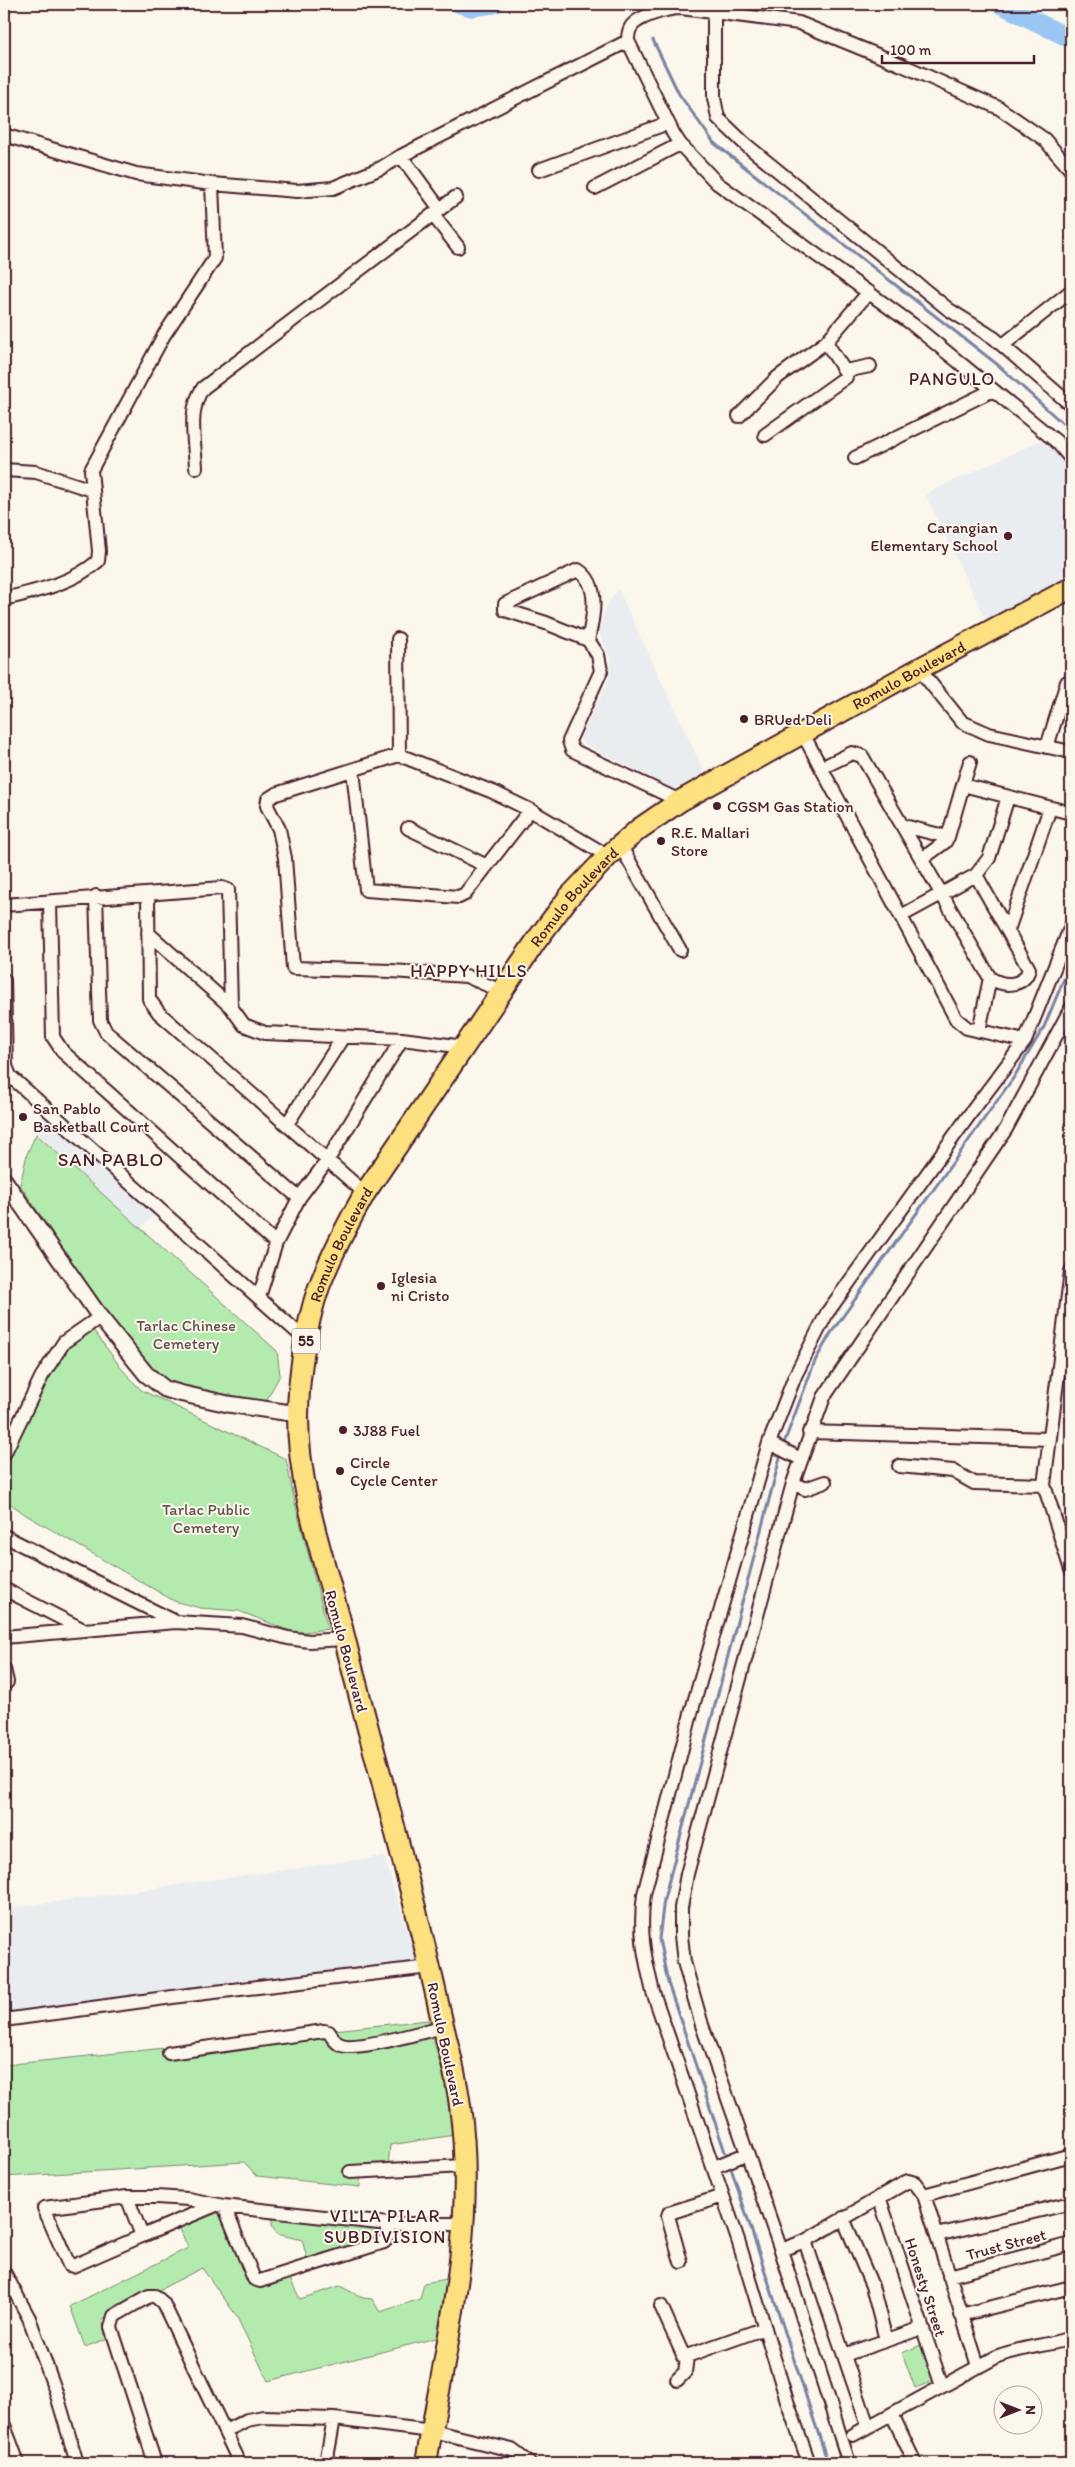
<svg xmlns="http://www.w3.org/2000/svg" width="1075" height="2467" font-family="Itim,sans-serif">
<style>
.built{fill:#e9edf0}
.green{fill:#b3ebaf;stroke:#7e856d}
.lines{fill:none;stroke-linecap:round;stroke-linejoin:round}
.stream{stroke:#7983a3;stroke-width:3}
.river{stroke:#99c6f3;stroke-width:19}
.minor-casing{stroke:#4a1f2b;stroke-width:16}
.tertiary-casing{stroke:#4a1f2b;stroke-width:19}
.trunk-casing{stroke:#4a1f2b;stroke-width:24}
.minor{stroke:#fbf7ec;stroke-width:12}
.tertiary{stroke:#fbf7ec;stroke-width:15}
.trunk{stroke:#fde080;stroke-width:20}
.poi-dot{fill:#4a1f2b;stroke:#fbf7ec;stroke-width:2}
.labels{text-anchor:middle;stroke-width:4;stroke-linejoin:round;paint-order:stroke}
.shield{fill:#fbf7ec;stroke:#7f6065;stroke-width:1}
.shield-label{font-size:15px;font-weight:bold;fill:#4a1f2b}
.poi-label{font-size:16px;fill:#4a1f2b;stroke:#fbf7ec;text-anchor:start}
.street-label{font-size:16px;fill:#4a1f2b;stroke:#fbf7ec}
.park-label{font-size:16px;fill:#64524c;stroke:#fbf7ec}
.neighbourhood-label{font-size:18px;letter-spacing:1px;fill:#4a1f2b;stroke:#fbf7ec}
.quarter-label{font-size:19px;letter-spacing:1px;fill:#4a1f2b;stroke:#fbf7ec}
</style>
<rect width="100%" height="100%" fill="#fbf7ec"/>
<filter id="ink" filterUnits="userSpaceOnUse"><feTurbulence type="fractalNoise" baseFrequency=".02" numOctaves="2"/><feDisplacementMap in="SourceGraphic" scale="10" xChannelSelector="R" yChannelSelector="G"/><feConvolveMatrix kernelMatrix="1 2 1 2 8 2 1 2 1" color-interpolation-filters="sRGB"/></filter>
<g filter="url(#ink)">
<path class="built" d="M 1042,440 L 1071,468 L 1071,579 L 986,620 L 925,494 Z
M 618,589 L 705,773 L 674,789 L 584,744 L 580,738 L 609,680 L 611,659 L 599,633 L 605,609 Z
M 43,1111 L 158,1211 L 141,1228 L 32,1129 Z
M 384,1856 L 418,1966 L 4,2013 L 4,1909 Z"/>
<path class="green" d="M 36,1134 L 277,1351 L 280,1375 L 266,1401 L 174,1388 L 152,1369 L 131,1349 L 20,1185 L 27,1154 Z
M 88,1323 L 122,1369 L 141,1390 L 286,1459 L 295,1503 L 328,1629 L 295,1633 L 239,1611 L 200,1608 L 174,1601 L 26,1515 L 4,1499 L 4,1459 L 70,1336 Z
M 428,2020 L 448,2093 L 455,2135 L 390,2145 L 388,2167 L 361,2167 L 360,2187 L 257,2176 L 244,2162 L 4,2177 L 4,2065 Z
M 219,2210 L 224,2214 L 259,2287 L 288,2275 L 300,2299 L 340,2286 L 363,2298 L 372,2299 L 380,2312 L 420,2299 L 424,2283 L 453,2278 L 440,2337 L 268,2381 L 236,2315 L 202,2268 L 102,2319 L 106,2339 L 85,2347 L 70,2306 L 188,2248 L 180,2229 L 193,2217 Z
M 272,2215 L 378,2227 L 384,2236 L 307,2258 L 302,2240 L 277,2234 L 272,2225 Z
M 921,2345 L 934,2381 L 915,2388 L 902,2353 Z"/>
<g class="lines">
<path class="stream" d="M 653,40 L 679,94 L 714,143 L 998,365 L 1071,431
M 784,1443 L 815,1361 L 831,1333 L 1014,1077 L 1044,1027 L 1071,962
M 725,2152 L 668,1983 L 659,1939 L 664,1899 L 781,1454
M 731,2168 L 828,2463"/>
<path class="river" d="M 460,4 L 471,7 L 494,4
M 1000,4 L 1071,39"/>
<defs>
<path id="minor" d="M 714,13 L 714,98 L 718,118 L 745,144 L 948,309 L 994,338 L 1071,405
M 4,135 L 136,174 L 212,184 L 297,191 L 333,188 L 381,168 L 401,156 L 628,41
M 539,170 L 668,123
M 1071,170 L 1044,139 L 999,108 L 902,65 L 799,23 L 681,8 C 668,8 634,17 630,29 C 628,33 628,38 628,41 L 673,133 L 680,144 L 717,183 L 912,324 L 1057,442 L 1071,459
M 595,188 L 680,144
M 440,209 L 456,197
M 433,215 L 458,247
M 1003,345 L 1071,291
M 845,371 L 870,366
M 739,416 L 778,377 L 826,342 L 869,292
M 765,435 L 846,377 L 846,373 L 826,342
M 855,458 L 993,390
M 196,468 C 195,442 187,410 203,388 L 440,209 L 401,156
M 4,470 L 36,472 L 92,490
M 4,599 C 36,591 72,584 98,561 L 99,551 L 91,470 L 164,335 L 215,258 L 212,184
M 398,639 L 399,755
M 588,640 C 593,619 601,584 578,570 L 505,604 L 505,610 L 546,623 L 588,640 L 598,655 L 601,671 L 569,741 L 572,750 L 680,801
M 919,669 L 962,722 L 989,734 L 1071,752
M 803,734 L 956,1019 L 967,1028 L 1025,1041
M 1047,747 L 1067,682
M 821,768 L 852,753 L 862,756 L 990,978 C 1004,987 1024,987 1029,969 L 976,875
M 353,770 L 366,890 L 459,897 L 465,894 L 530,810
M 963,785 L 970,762
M 904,826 L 948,837
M 408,828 L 487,866
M 620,845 L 680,950
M 922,859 L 945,842 L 948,837 L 963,785 L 1071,813
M 148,894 L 149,999 L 159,1013 L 365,1193
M 96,896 L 100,1020 L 106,1032 L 299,1198
M 50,902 L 53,1037 L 63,1052 L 276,1243
M 4,905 L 222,888 L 228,890 L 231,1007
M 901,916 L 976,875 L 989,858 L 1008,797
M 1008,930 L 1050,808
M 148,933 L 231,1007 L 244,1025 L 265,1033 L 402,1039 L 464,1047
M 4,980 L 6,1066 L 10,1076 L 306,1340
M 501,991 L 466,976 L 391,971 L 293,968 L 285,858 L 279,829 L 267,806 L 268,799 L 276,794 L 399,755 L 493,792 L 530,810 L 608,856
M 979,1031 L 990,978
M 287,1124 L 343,1037
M 1071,1271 L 1044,1485 L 1071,1570
M 259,1297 L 276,1243 L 299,1198 L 327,1161 L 402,1039
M 809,1432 L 1050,1439
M 769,1443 L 801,1459
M 4,1454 L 42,1376 L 64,1342 L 100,1317
M 899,1466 L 953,1471 L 974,1483 L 1044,1485
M 793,1483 L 805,1489 L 825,1482
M 4,1536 L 176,1622 L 242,1626 L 288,1638 L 309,1641 L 344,1639
M 4,1589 L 82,1629
M 4,1637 L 176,1622
M 4,1669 L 7,1682
M 4,2020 L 180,1996 L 430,1967
M 169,2053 L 324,2031 L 329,2032 C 332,2037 334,2041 339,2044 C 354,2053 423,2031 443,2027
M 714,2167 L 746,2154
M 350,2172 L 464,2166
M 924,2195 L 1071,2155
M 127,2197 L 142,2236 L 216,2205
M 879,2197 L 942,2386
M 224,2206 L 254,2279 L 260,2281 L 384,2242 L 388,2236 L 388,2224
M 843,2218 L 872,2286 L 886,2340
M 937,2235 L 1071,2203
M 142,2236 L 73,2266 L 69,2265 L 44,2208 L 127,2197 L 156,2197 L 188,2199 L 224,2206 L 388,2224 L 465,2224
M 805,2241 L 868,2426
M 781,2250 L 805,2241 L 908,2181 L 915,2183 L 924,2195 L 978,2366
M 681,2262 L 668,2216 L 669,2213 L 723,2196
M 4,2272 L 29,2318 L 56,2392 L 77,2463
M 949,2276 L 1071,2244
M 661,2306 L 684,2357 L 765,2328
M 961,2315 L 1071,2287
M 844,2355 L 922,2328
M 677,2380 L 685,2372 L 687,2357
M 892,2414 L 915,2463
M 4,2425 L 18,2463
M 225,2431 L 247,2420 L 263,2417 L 334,2419 L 432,2431 L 512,2450 L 529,2463
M 853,2435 L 998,2356 C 1022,2347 1047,2346 1071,2338
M 155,2463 L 111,2327 L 114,2316 L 149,2296 L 155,2296 L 163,2303 L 237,2457 L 238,2463
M 326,2463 L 334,2419
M 809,2463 L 788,2404 L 738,2240 L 653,1992 C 644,1955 639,1932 644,1894 L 693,1706 L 769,1443 L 795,1376 L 827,1313 L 970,1114 L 1025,1041 L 1071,926
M 849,2463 L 781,2250 L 702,2025 L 684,1962 L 681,1936 L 681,1908 L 687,1874 L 793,1483 L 824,1397 L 1006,1129 L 1071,1008"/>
<path id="tertiary" d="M 4,1180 L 100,1317 L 146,1374 L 165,1389 L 179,1393 L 228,1404 L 298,1414"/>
<g id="trunk">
<path id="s1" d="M 426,2463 C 446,2345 477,2227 460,2106 C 456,2071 445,2037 438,2003 C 410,1877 373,1753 342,1628 C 324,1559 298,1489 298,1417 C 298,1379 306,1323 319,1287 C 331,1255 348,1223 365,1193 L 536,941 L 569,897 L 608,856 L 639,829 L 680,801 L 924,666 L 1071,588"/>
</g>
</defs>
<use href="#minor" class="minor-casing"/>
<use href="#tertiary" class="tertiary-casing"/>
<use href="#trunk" class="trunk-casing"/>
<use href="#minor" class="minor"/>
<use href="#tertiary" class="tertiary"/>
<use href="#trunk" class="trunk"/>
</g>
</g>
<g class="poi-dot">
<circle cx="1008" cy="536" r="5"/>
<circle cx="744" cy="719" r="5"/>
<circle cx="717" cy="806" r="5"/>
<circle cx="661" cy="841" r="5"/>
<circle cx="23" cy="1117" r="5"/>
<circle cx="381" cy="1286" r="5"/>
<circle cx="343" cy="1430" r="5"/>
<circle cx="340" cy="1471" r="5"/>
</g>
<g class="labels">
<rect class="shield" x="292" y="1328.5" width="28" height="25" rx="4"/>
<g class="shield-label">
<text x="306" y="1346">55</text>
</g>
<g class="poi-label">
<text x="998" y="533" text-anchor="end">Carangian<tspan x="998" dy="18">Elementary School</tspan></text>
<text x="754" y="725">BRUed Deli</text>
<text x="727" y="812">CGSM Gas Station</text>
<text x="671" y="838">R.E. Mallari<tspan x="671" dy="18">Store</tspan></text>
<text x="33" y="1114">San Pablo<tspan x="33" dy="18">Basketball Court</tspan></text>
<text x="391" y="1283">Iglesia<tspan x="391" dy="18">ni Cristo</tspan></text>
<text x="353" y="1436">3J88 Fuel</text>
<text x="350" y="1468">Circle<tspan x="350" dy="18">Cycle Center</tspan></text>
</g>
<g class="street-label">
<text dy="6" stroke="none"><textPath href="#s1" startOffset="2074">Romulo Boulevard</textPath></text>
<text dy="6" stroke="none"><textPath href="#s1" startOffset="1669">Romulo Boulevard</textPath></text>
<text dy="6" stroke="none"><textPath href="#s1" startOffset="1249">Romulo Boulevard</textPath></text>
<text transform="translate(347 1651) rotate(75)" y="6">Romulo Boulevard</text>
<text transform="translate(446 2044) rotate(78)" y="6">Romulo Boulevard</text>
<text transform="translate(1006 2244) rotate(-15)" y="6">Trust Street</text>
<text transform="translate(926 2287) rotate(72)" y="6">Honesty Street</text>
</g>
<g class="park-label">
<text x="186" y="1331">Tarlac Chinese<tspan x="186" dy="18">Cemetery</tspan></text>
<text x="206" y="1515">Tarlac Public<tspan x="206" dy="18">Cemetery</tspan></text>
</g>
<g class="neighbourhood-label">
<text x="952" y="385">PANGULO</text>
<text x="469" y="977">HAPPY HILLS</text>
<text x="385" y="2222">VILLA PILAR<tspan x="385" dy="21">SUBDIVISION</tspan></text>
</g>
<g class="quarter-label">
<text x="111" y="1166">SAN PABLO</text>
</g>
</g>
<rect width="1075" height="2467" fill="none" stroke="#fbf7ec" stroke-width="20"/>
<rect x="10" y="10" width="1055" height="2447" fill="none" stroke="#4a1f2b" stroke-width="2" filter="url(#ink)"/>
<g transform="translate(1018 2410) rotate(90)"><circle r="24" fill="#fbf7ec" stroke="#b4a19f"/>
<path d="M0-4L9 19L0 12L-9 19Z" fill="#4a1f2b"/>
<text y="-8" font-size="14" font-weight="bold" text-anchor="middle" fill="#4a1f2b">N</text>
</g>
<path d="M882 55v8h152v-8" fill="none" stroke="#4a1f2b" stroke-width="2.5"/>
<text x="890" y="55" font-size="15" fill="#4a1f2b" stroke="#fbf7ec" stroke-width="4" paint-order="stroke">100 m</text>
</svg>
